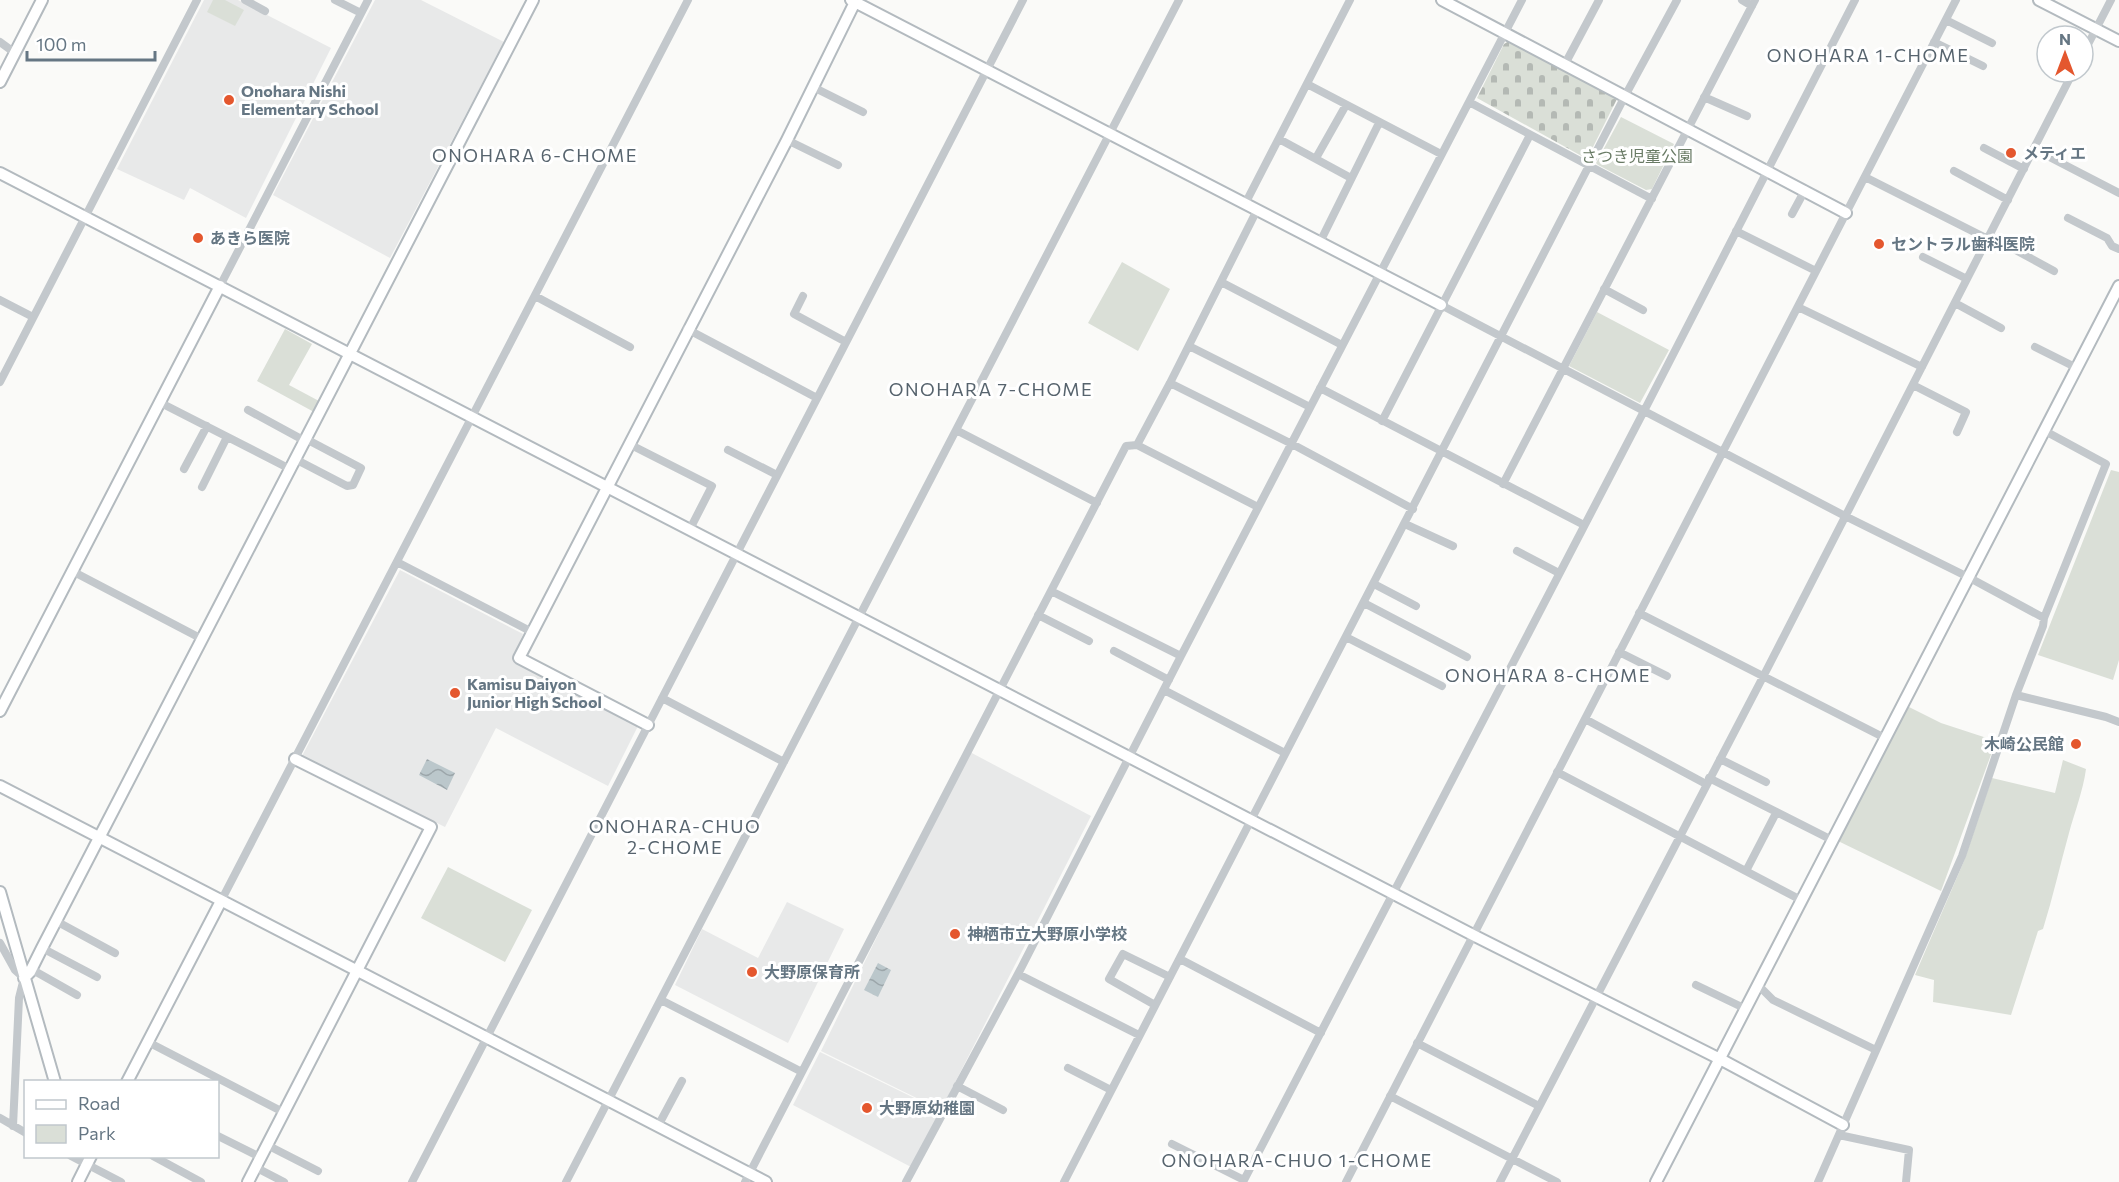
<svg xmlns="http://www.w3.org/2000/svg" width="2119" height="1182" font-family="Commissioner,'Noto Sans JP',sans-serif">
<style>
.built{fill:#e8e9e9}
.green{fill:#dadfd7}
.cemetery{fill:url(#cemetery-stones)}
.water{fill:url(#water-waves)}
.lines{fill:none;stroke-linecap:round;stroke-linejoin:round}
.secondary-casing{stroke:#b3babf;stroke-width:14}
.street{stroke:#c3c8cc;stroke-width:8}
.secondary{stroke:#fff;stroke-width:10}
.poi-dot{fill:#e4572e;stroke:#fff;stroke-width:2}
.labels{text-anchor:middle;stroke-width:6;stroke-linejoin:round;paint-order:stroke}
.poi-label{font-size:16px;font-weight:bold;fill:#657683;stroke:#fff;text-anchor:start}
.park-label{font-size:16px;fill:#687a64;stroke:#fff}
.neighbourhood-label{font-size:18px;letter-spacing:1.5px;fill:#57646e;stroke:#fff}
</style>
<defs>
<pattern id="cemetery-stones" width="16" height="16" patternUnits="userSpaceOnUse" patternTransform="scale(1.5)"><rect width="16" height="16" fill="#dadfd7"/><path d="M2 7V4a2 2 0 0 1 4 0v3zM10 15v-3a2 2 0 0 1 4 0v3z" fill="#b4b9b4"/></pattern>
<pattern id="water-waves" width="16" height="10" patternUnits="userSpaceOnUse" patternTransform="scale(1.5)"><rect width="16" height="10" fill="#bbc7cb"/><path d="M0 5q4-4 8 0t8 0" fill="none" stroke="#9ca6aa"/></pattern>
</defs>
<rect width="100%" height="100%" fill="#fafaf8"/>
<path class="built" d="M 204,0 L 238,0 L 331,48 L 246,218 L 190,188 L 184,200 L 117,169 Z
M 375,0 L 421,0 L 504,42 L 390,258 L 273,195 Z
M 400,570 L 523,634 L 512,660 L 638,726 L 608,786 L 496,728 L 445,827 L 302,756 Z
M 968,751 L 1091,816 L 941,1110 L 821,1051 Z
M 787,902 L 844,929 L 788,1043 L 675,985 L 702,929 L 758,958 Z
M 820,1052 L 941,1111 L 911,1167 L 793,1105 Z"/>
<path class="green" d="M 213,0 L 225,0 L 244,10 L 235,26 L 207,12 Z
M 1621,117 L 1674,144 L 1652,189 L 1646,190 L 1598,165 L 1596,163 Z
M 1122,262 L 1170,289 L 1138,351 L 1088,323 Z
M 1597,312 L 1669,350 L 1640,403 L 1569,366 Z
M 285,329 L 312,344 L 289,385 L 319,401 L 314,412 L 257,381 Z
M 2111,470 L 2119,472 L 2119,660 L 2113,680 L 2038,655 Z
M 1907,706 L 1941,723 L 1996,741 L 1941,891 L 1838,841 Z
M 2063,760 L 2086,769 C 2083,791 2075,811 2069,833 C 2060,865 2053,897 2043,929 L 2038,931 L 2011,1015 L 1933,1002 L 1934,980 L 1915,975 L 1964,861 L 1992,778 L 2055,793 Z
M 448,867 L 532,910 L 505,962 L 421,918 Z"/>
<path class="cemetery" d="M 1509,41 L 1617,99 L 1587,159 L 1477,98 L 1504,44 Z"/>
<path class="water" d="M 427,759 L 455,773 L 447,790 L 419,775 Z
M 878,963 L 891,970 L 878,997 L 864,990 Z"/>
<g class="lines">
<defs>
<path id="secondary" d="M 851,0 L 1441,305
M 1442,0 L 1846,213
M 2039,0 L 2119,41
M 0,82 L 42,0
M 0,173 L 1473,935 L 1720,1059 L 1843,1125
M 0,711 L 220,286
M 648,725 L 519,658 L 787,140 L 856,0
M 0,786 L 766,1182
M 0,892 L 55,1082
M 24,978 L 30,972 L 42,948 L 533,0
M 127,1082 L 221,901
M 78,1182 L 91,1156
M 248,1182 L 431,827 L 295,759
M 1656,1182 L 2119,286"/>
</defs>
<use href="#secondary" class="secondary-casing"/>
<path class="street" d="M 245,0 L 265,11
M 335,0 L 361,13
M 1742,0 L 1752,6
M 1946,20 L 1992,43
M 0,42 L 15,53
M 1934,42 L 1983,66
M 2083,54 L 2111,0
M 1565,64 L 1599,0
M 1307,84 L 1441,154
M 813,87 L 863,112
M 1704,97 L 1747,116
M 1469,102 L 1652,199
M 1279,139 L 1351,178
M 787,140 L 838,165
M 1984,148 L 2024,169
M 2034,149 L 2119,193
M 1316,158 L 1346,105
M 1954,171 L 2008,200
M 1865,177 L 1988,239
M 1245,204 L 1350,0
M 1792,214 L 1805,190
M 2068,218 L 2107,238 L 2112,246 L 2119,249
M 1736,231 L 1816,271
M 1990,236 L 2054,271
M 1320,242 L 1379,123
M 1923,257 L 1967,279
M 1221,282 L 1342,345
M 220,286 L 368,0
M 1604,289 L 1643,310
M 535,296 L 630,347
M 803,296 L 794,314 L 846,342
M 0,300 L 33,317
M 1955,303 L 2001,328
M 1441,305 L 1845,516 L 1968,577 L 2044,618
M 1798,307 L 1922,367
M 687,329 L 817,398
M 1189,346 L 1310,407
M 2035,347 L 2077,368
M 0,382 L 197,0
M 1170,383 L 1292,444 L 1413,509
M 1913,385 L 1966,412 L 1957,432
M 1320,388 L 1584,525
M 159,402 L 290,469
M 248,410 L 305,441
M 1382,421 L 1530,135
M 956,430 L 1097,503
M 629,444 L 712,486 L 690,529
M 1137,445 L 1258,507
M 728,450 L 777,475
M 295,459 L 347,486 L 353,485 L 361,468 L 306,439
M 184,469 L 207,426
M 1503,484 L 1755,0
M 202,487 L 227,437
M 1405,524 L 1453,546
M 1517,551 L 1559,573
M 397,562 L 532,632
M 72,571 L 202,639
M 1374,584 L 1416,606
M 1051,591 L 1181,656
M 1364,603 L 1467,657
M 1639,613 L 1885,738
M 1038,615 L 1089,641
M 1346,637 L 1442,686
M 1114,651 L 1169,680
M 1619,652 L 1667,676
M 1164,690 L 1285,753
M 2016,695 L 2106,717 L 2119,722
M 662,698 L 784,762
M 1585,719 L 1706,784
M 1720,759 L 1766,782
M 1557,772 L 1801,900
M 1709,778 L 1832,840
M 1746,871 L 1776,813
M 221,901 L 688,0
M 56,921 L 115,953
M 0,943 L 15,970 L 24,978 L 19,998 L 13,1126
M 42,948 L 97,977
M 1180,959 L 1321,1033
M 31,969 L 77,995
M 1018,974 L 1139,1035
M 1696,985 L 1746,1009
M 1758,985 L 1773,1000 L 1876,1050
M 661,1000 L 802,1072
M 1155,1005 L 1109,979 L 1123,954 L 1170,977
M 148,1042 L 283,1112
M 1417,1043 L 1539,1106
M 1068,1068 L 1111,1090
M 957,1086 L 1003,1110
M 1390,1096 L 1557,1182
M 0,1118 L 26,1133
M 658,1126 L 682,1081
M 1839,1135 L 1909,1150 L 1906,1182
M 218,1136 L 260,1157
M 1172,1144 L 1244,1180
M 267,1145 L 318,1171
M 71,1156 L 121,1182
M 153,1156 L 201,1182
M 255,1167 L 284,1182
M 412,1182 L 1023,0
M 566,1182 L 1179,0
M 745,1182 L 1126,446 L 1137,445 L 1170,383 L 1257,210
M 906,1182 L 1018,974 L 1181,656 L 1522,0
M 1064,1182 L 1625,96 L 1677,0
M 1243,1182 L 1644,411 L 1855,0
M 1346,1182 L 1956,0
M 1500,1182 L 1764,675 L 2073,72
M 1818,1182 L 1962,856 L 2016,695 L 2043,626 L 2044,618 L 2106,464 L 2045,431"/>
<use href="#secondary" class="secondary"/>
</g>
<g class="poi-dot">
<circle cx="229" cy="100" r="6"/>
<circle cx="2011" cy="153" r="6"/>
<circle cx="198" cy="238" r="6"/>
<circle cx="1879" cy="244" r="6"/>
<circle cx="455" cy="693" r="6"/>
<circle cx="2076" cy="744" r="6"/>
<circle cx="955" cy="934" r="6"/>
<circle cx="752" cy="972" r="6"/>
<circle cx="867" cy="1108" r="6"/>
</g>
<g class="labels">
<g class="poi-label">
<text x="241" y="97">Onohara Nishi<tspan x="241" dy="18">Elementary School</tspan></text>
<text x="2023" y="159">メティエ</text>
<text x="210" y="244">あきら医院</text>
<text x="1891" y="250">セントラル歯科医院</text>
<text x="467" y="690">Kamisu Daiyon<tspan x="467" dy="18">Junior High School</tspan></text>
<text x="2064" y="750" text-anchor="end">木崎公民館</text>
<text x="967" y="940">神栖市立大野原小学校</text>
<text x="764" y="978">大野原保育所</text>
<text x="879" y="1114">大野原幼稚園</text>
</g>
<g class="park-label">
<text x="1637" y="162">さつき児童公園</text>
</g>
<g class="neighbourhood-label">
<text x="1868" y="62">ONOHARA 1-CHOME</text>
<text x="535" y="162">ONOHARA 6-CHOME</text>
<text x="991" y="396">ONOHARA 7-CHOME</text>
<text x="1548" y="682">ONOHARA 8-CHOME</text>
<text x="675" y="833">ONOHARA-CHUO<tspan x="675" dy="21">2-CHOME</tspan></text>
<text x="1297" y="1167">ONOHARA-CHUO 1-CHOME</text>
</g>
</g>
<rect x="24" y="1080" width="195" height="78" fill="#ffffff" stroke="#c1c8cd" stroke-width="1.5"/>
<rect x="36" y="1100" width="30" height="9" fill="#ffffff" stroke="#c1c8cd" stroke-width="1.5"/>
<text x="78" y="1110" font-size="18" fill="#657683">Road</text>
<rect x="36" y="1125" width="30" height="18" fill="#dadfd7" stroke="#c1c8cd" stroke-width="1.5"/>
<text x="78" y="1140" font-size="18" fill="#657683">Park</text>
<g transform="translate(2065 54)"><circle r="28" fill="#ffffff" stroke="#c1c8cd" stroke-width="1.5"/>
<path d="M0-4.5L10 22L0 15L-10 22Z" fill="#e4572e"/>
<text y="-9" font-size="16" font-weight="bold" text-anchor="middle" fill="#657683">N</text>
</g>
<path d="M27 51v9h128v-9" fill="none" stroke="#657683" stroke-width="3"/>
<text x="36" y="51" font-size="18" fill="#657683" stroke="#ffffff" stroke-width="4.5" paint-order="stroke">100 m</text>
</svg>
